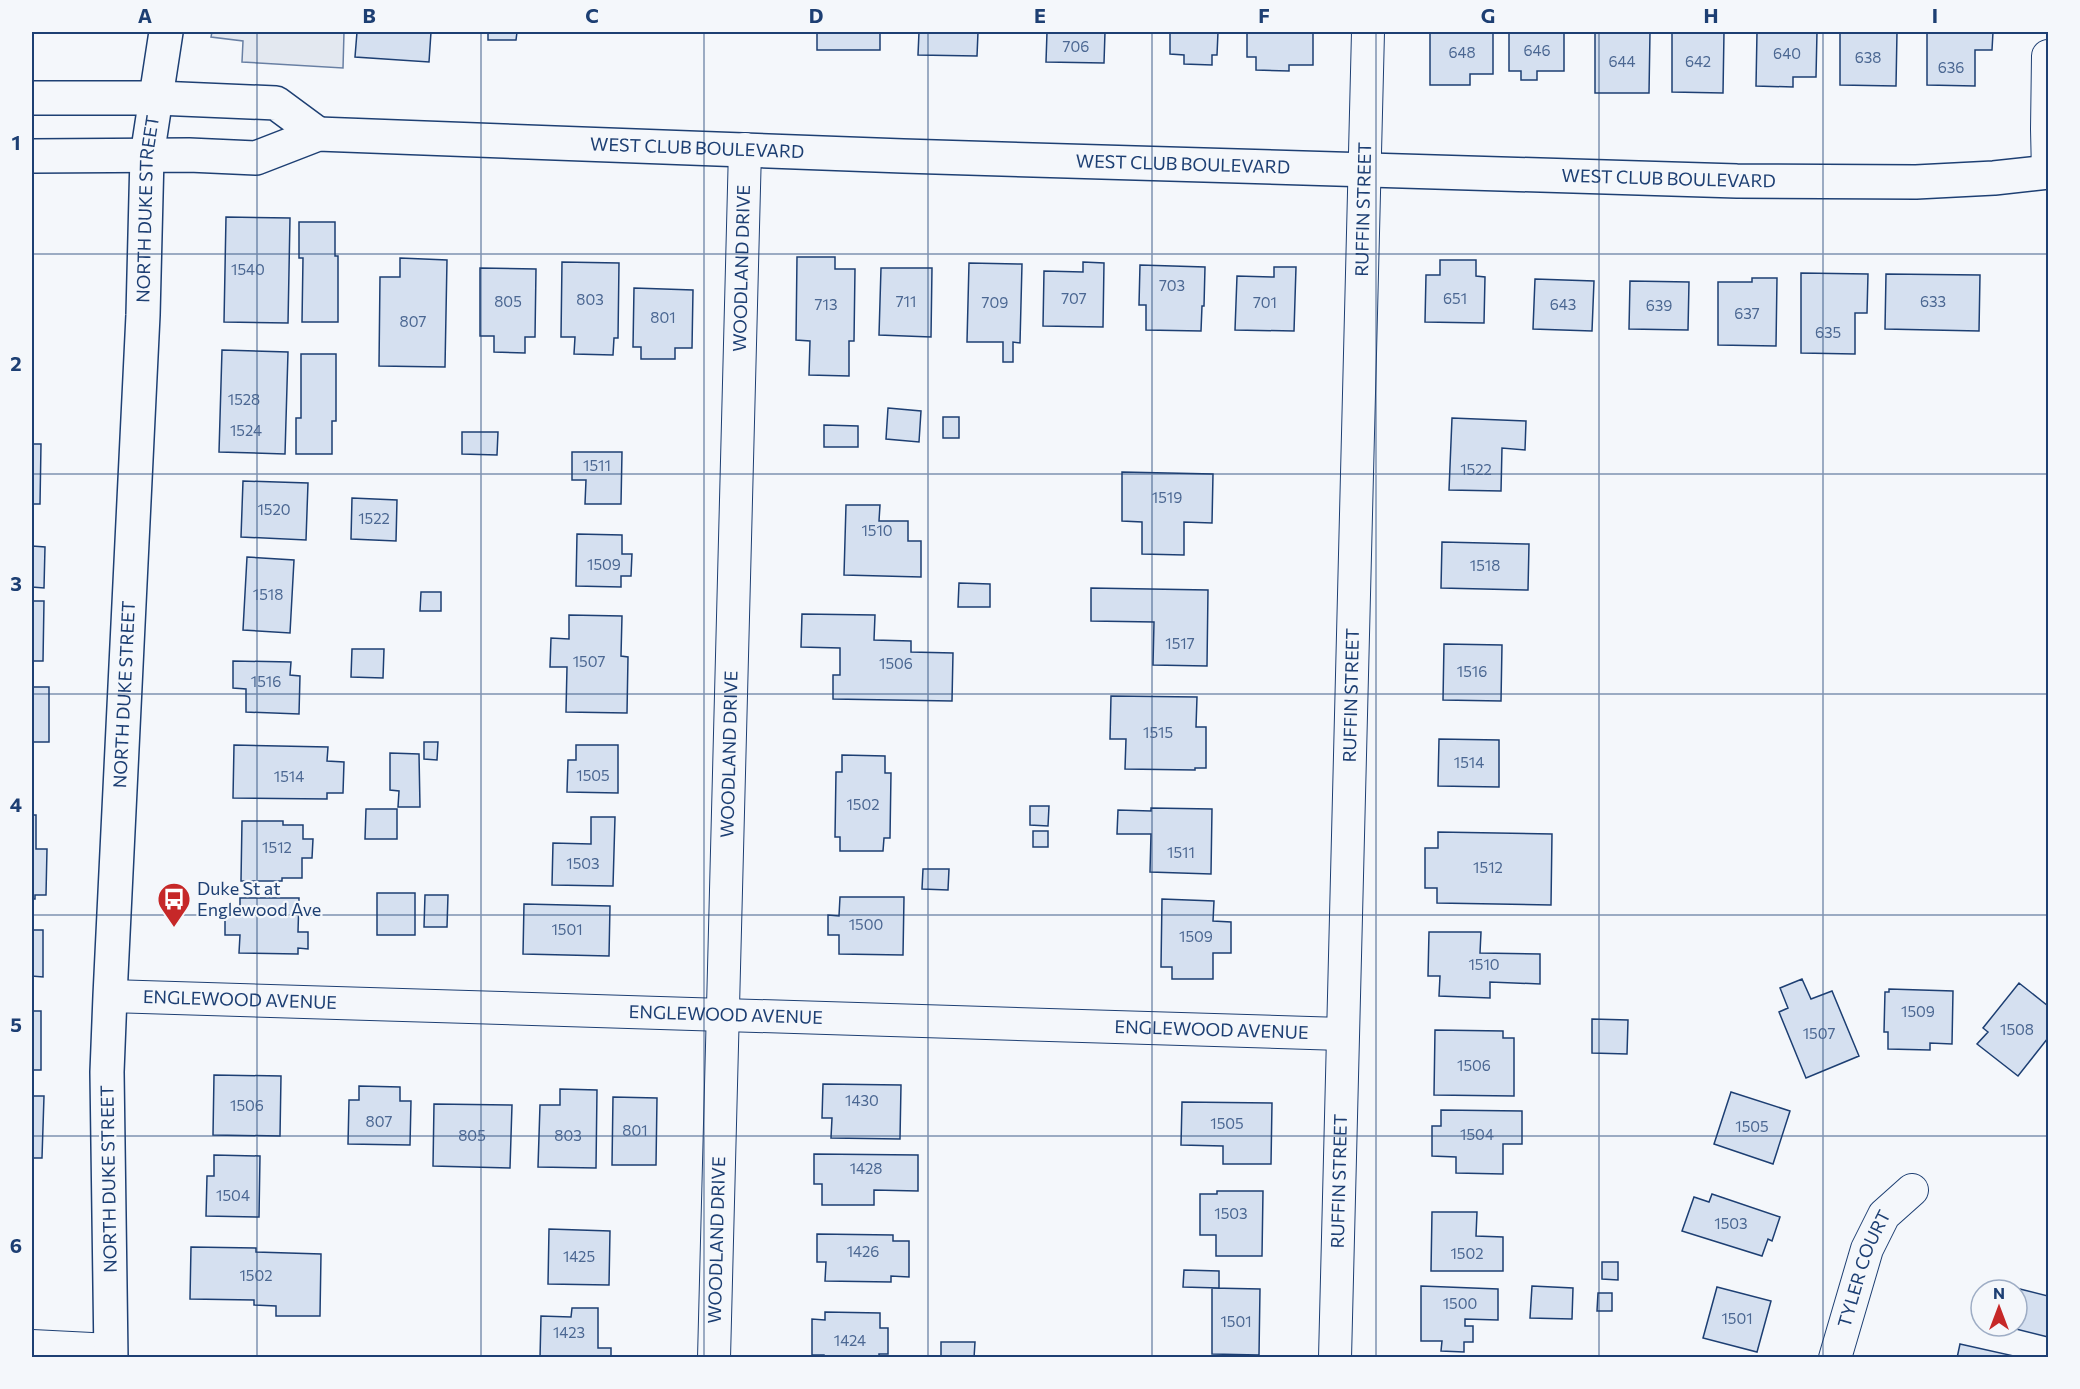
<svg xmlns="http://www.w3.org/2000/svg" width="2080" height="1389" font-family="Commissioner,sans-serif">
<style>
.parking{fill:#e3e8f0;stroke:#687fa3;stroke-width:1.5}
.building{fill:#d5e0f0;stroke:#1d3f73;stroke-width:1.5}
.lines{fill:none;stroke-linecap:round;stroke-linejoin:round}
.street-casing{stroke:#1d3f73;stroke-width:34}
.secondary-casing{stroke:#1d3f73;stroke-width:36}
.street{stroke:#f4f7fb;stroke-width:32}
.secondary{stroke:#f4f7fb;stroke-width:33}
.grid{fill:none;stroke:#1d3f73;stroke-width:1.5;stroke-opacity:0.55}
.labels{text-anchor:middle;stroke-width:4.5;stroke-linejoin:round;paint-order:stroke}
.number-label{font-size:15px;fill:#4b6792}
.street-label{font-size:18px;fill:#1d3f73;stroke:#f4f7fb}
.poi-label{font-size:18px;fill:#1d3f73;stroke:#f4f7fb;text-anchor:start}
.neatline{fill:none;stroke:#1d3f73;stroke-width:2}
.grid-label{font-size:20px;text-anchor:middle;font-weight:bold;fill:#1d3f73}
</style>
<rect width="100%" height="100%" fill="#f4f7fb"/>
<path class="parking" d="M 212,32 L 344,32 L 343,68 L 242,62 L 243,41 L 211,37 Z"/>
<path class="building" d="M 357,32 L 431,32 L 429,62 L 355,57 Z
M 488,32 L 517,32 L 516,40 L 488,40 Z
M 817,32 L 880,32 L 880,50 L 817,50 Z
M 919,32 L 978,32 L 977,56 L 918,55 Z
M 1047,32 L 1105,32 L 1104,63 L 1046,62 Z
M 1170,32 L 1218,32 L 1217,55 L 1212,55 L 1212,65 L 1184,64 L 1184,55 L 1170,54 Z
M 1247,32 L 1313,32 L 1313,65 L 1289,65 L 1289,71 L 1256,70 L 1256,57 L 1247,57 Z
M 1430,32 L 1493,32 L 1493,74 L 1470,74 L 1470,85 L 1430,85 Z
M 1509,32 L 1564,32 L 1564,71 L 1537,71 L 1537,80 L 1521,80 L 1521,71 L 1509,71 Z
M 1595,32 L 1650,32 L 1649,93 L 1595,93 Z
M 1672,32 L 1724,32 L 1723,93 L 1672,92 Z
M 1757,32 L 1817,32 L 1816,77 L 1793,77 L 1793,87 L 1756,86 Z
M 1840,32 L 1897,32 L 1896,86 L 1840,85 Z
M 1927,32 L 1993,32 L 1992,50 L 1975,50 L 1975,86 L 1927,85 Z
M 226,217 L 290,218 L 288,323 L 224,322 Z
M 299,222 L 335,222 L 335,256 L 338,256 L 338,322 L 302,322 L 303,258 L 299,258 Z
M 797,257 L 835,257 L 835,269 L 855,269 L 854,341 L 849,341 L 849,376 L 809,375 L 810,341 L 796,340 Z
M 400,258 L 447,260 L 445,367 L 379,366 L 380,277 L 400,277 Z
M 1440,260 L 1476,260 L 1476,276 L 1485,277 L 1484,323 L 1425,322 L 1426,275 L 1440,275 Z
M 562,262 L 619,263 L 618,338 L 614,338 L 613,355 L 574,354 L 575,337 L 561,337 Z
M 1083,262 L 1104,263 L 1103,327 L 1043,326 L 1044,271 L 1083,272 Z
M 969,263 L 1022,264 L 1020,343 L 1013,342 L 1013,362 L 1003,362 L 1003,342 L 967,342 Z
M 1140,265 L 1205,267 L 1204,306 L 1202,306 L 1201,331 L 1146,330 L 1146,305 L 1139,305 Z
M 1274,267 L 1296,267 L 1294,331 L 1235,330 L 1237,276 L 1274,277 Z
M 480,268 L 536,269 L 535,337 L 525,337 L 525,353 L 494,352 L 494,336 L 480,336 Z
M 881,268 L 932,268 L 931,337 L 879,335 Z
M 1801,273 L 1868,274 L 1867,313 L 1855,313 L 1855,354 L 1801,353 Z
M 1886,274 L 1980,275 L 1979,331 L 1885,329 Z
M 1752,278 L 1777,278 L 1776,346 L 1718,345 L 1718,282 L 1752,282 Z
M 1535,279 L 1594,281 L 1592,331 L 1533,329 Z
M 1630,281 L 1689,282 L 1688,330 L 1629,329 Z
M 634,288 L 693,290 L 692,348 L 675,348 L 675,359 L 641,359 L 641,347 L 633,347 Z
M 222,350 L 288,352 L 285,454 L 219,452 Z
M 301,354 L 336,354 L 336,421 L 332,421 L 332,454 L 296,454 L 296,418 L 301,418 Z
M 888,408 L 921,411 L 919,442 L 886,439 Z
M 943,417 L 959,417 L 959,438 L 943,438 Z
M 1452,418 L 1526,421 L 1525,450 L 1502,448 L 1501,491 L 1449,490 Z
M 824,425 L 858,426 L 858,447 L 824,447 Z
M 462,432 L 498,432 L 497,455 L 462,454 Z
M 32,444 L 41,444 L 40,504 L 32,504 Z
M 572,452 L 622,452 L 621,504 L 585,504 L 586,480 L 572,480 Z
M 1122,472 L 1213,474 L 1212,523 L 1184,522 L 1184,555 L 1142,554 L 1142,522 L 1122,521 Z
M 243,481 L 308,483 L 306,540 L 241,537 Z
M 352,498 L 397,500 L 396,541 L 351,539 Z
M 846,505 L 880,505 L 879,521 L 908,521 L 908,541 L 921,541 L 921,577 L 844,575 Z
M 577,534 L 622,535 L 622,554 L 632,554 L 631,576 L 621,576 L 621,587 L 576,586 Z
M 1442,542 L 1529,544 L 1528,590 L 1441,588 Z
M 32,546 L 45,547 L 44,588 L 32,587 Z
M 247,557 L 294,560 L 290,633 L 243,630 Z
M 959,583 L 990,584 L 990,607 L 958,607 Z
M 1091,588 L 1208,590 L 1207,666 L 1153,665 L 1154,622 L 1091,621 Z
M 421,592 L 441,592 L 441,611 L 420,611 Z
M 32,601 L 44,601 L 43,661 L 32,661 Z
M 802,614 L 875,615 L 874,640 L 911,641 L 911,652 L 953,653 L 952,701 L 833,699 L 833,675 L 840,675 L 840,648 L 801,647 Z
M 569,615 L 622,616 L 621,656 L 628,657 L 627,713 L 566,712 L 567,667 L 550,667 L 551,638 L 569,639 Z
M 1444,644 L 1502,645 L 1501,701 L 1443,700 Z
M 352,649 L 384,649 L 383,678 L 351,677 Z
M 233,661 L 291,662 L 290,675 L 300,676 L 299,714 L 246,712 L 246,689 L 233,688 Z
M 32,687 L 49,687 L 49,742 L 32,742 Z
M 1111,696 L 1197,697 L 1196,727 L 1206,727 L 1206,768 L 1195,768 L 1195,770 L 1125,769 L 1126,739 L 1110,739 Z
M 1439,739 L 1499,740 L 1499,787 L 1438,786 Z
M 424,742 L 438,742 L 437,760 L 424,759 Z
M 234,745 L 328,747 L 327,761 L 344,762 L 343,793 L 327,793 L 327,799 L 233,798 Z
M 576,745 L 618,745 L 618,793 L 567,792 L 568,760 L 576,760 Z
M 390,753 L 419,754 L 420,807 L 398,807 L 399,791 L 390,790 Z
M 842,755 L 885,756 L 885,773 L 891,773 L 890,838 L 884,838 L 883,851 L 840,851 L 840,837 L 835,837 L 836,772 L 842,772 Z
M 1030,806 L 1049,806 L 1048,826 L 1030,825 Z
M 1151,808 L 1212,809 L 1211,874 L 1150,872 L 1151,834 L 1117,834 L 1118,810 L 1151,811 Z
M 366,809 L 397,809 L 397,839 L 365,839 Z
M 32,815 L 36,815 L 36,849 L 47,849 L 46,895 L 35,895 L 35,899 L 32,899 Z
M 591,817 L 615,817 L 613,886 L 552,885 L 553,843 L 591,844 Z
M 242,821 L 283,821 L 283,825 L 303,825 L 303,839 L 313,839 L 312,858 L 302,858 L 302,878 L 282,878 L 282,881 L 241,881 Z
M 1033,831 L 1048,831 L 1048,847 L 1033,847 Z
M 1438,832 L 1552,834 L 1551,905 L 1437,903 L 1437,888 L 1425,888 L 1425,848 L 1438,848 Z
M 923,869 L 949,869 L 948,890 L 922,889 Z
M 377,893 L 415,893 L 415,935 L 377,935 Z
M 425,895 L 448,895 L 447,927 L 424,927 Z
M 840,897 L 904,897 L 903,955 L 839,954 L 839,935 L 828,935 L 828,915 L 839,916 Z
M 240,898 L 299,898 L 298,932 L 308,932 L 308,949 L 298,948 L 298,954 L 239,953 L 240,935 L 225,935 L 225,909 L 240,909 Z
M 1162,899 L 1214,901 L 1213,921 L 1231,922 L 1231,953 L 1213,953 L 1213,979 L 1172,979 L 1172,967 L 1161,967 Z
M 524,904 L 610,906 L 609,956 L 523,954 Z
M 32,930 L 43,930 L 43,977 L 32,976 Z
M 1429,932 L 1481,932 L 1480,953 L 1540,954 L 1540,984 L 1490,982 L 1490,998 L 1439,996 L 1440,976 L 1428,976 Z
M 1802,979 L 1811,999 L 1832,991 L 1859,1056 L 1806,1078 L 1779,1012 L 1788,1008 L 1780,988 Z
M 2019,983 L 2048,1006 L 2047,1021 L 2048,1022 L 2048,1038 L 2018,1076 L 1977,1044 L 1988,1032 L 1983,1028 Z
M 1889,989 L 1953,991 L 1952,1044 L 1930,1043 L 1930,1050 L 1888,1049 L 1888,1032 L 1884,1032 L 1885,992 L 1889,992 Z
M 32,1011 L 41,1011 L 41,1070 L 32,1070 Z
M 1592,1019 L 1628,1020 L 1627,1054 L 1592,1053 Z
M 1435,1030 L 1503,1031 L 1503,1038 L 1514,1038 L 1514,1096 L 1434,1095 Z
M 214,1075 L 281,1076 L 280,1136 L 213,1135 Z
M 823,1084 L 901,1085 L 900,1139 L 831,1138 L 832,1118 L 822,1118 Z
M 359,1086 L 400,1087 L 400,1101 L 411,1101 L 410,1145 L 348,1144 L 349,1100 L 359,1100 Z
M 560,1089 L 597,1090 L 596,1168 L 538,1167 L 540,1105 L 560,1105 Z
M 1731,1092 L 1790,1111 L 1773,1164 L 1714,1144 Z
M 32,1096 L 44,1096 L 42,1158 L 32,1158 Z
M 613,1097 L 657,1098 L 656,1165 L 612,1165 Z
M 1182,1102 L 1272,1103 L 1271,1164 L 1223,1164 L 1223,1146 L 1181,1145 Z
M 434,1104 L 512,1105 L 510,1168 L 433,1166 Z
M 1441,1110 L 1522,1111 L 1522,1144 L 1503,1144 L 1503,1174 L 1456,1173 L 1456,1157 L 1432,1156 L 1432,1126 L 1441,1126 Z
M 814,1154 L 918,1155 L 918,1191 L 874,1190 L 874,1205 L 822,1205 L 822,1184 L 814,1184 Z
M 214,1155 L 260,1156 L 259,1217 L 206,1216 L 207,1176 L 214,1176 Z
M 1217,1191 L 1263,1191 L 1262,1256 L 1216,1256 L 1216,1235 L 1200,1235 L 1200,1194 L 1217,1194 Z
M 1712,1194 L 1780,1217 L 1772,1241 L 1768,1239 L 1762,1256 L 1682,1231 L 1694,1197 L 1709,1202 Z
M 1432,1212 L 1477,1212 L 1476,1236 L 1503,1237 L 1503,1271 L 1431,1271 Z
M 549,1229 L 610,1231 L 609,1285 L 548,1284 Z
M 817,1234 L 893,1235 L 893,1241 L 909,1241 L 909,1277 L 891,1276 L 891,1282 L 825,1281 L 826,1262 L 817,1262 Z
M 191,1247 L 256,1248 L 256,1252 L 321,1254 L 320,1316 L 276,1316 L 276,1306 L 254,1305 L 254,1300 L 190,1299 Z
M 1602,1262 L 1618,1262 L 1618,1280 L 1602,1279 Z
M 1184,1270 L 1219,1271 L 1219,1288 L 1183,1287 Z
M 1421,1286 L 1498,1289 L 1498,1320 L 1465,1319 L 1465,1326 L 1473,1326 L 1473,1342 L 1464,1342 L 1464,1352 L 1441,1351 L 1442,1341 L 1421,1341 Z
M 1532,1286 L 1573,1288 L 1572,1319 L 1530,1318 Z
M 2008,1286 L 2048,1296 L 2048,1337 L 2004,1326 L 2017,1326 L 2017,1290 L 2007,1290 Z
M 1717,1287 L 1771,1301 L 1757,1352 L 1703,1338 Z
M 1212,1288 L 1260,1289 L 1259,1355 L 1212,1354 Z
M 1598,1293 L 1612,1293 L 1612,1311 L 1597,1311 Z
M 572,1308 L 598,1308 L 598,1348 L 611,1348 L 611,1358 L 540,1358 L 541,1316 L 571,1317 Z
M 825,1312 L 880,1313 L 880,1328 L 888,1328 L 888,1354 L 879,1354 L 879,1358 L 824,1358 L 824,1355 L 812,1355 L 812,1319 L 825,1320 Z
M 941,1342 L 975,1342 L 974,1358 L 941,1358 Z
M 1960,1344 L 2014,1356 L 2014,1358 L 1957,1358 Z"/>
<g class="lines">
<defs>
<g id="street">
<path d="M 2048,173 L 2047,129 L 2048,56"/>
<path id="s1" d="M 110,996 L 1342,1034"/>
<path d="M 32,1346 L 111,1350"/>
<path id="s2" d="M 714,1358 L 745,149"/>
<path id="s3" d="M 1335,1358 L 1368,32"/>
<path id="s4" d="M 1835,1358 L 1867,1249 L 1884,1215 L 1912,1190"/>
</g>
<g id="secondary">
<path d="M 32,98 L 157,98 L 276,103 L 318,134"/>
<path id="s5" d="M 32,156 L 189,155 L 256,158 L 318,134 L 903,156 L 1737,181 L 1916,182 L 1994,178 L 2048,172"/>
<path id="s6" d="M 111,1358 L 107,1072 L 110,996 L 143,315 L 147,156 L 166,32"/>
</g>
</defs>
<use href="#street" class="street-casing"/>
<use href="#secondary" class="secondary-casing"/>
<use href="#street" class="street"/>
<use href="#secondary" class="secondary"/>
</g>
<path class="grid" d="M 257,32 L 257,1358M 481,32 L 481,1358M 704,32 L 704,1358M 928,32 L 928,1358M 1152,32 L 1152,1358M 1376,32 L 1376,1358M 1599,32 L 1599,1358M 1823,32 L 1823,1358M 32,254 L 2048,254M 32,474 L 2048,474M 32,694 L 2048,694M 32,915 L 2048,915M 32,1136 L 2048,1136"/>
<defs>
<symbol id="bus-pin" viewBox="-11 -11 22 30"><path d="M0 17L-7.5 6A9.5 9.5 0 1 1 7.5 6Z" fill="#c62828" stroke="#f4f7fb"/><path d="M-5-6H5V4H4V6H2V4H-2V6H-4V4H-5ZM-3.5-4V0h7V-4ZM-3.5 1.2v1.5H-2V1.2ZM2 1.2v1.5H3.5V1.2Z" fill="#fff"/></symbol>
</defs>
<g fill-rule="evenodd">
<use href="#bus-pin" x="155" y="880" width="38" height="52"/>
</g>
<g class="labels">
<g class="number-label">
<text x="1076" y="52">706</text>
<text x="1537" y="56">646</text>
<text x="1462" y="58">648</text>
<text x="1787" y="59">640</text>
<text x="1868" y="63">638</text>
<text x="1622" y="67">644</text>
<text x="1698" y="67">642</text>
<text x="1951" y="73">636</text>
<text x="248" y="275">1540</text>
<text x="1172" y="291">703</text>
<text x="1074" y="304">707</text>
<text x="1455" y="304">651</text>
<text x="590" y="305">803</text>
<text x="508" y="307">805</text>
<text x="906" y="307">711</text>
<text x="1933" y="307">633</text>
<text x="995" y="308">709</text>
<text x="1265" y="308">701</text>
<text x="826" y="310">713</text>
<text x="1563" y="310">643</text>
<text x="1659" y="311">639</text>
<text x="1747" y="319">637</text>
<text x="663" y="323">801</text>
<text x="413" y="327">807</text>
<text x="1828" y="338">635</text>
<text x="244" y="405">1528</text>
<text x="246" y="436">1524</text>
<text x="597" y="471">1511</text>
<text x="1476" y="475">1522</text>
<text x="1167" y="503">1519</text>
<text x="274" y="515">1520</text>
<text x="374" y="524">1522</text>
<text x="877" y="536">1510</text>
<text x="604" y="570">1509</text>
<text x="1485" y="571">1518</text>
<text x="268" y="600">1518</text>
<text x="1180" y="649">1517</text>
<text x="589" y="667">1507</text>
<text x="896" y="669">1506</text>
<text x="1472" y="677">1516</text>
<text x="266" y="687">1516</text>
<text x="1158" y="738">1515</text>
<text x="1469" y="768">1514</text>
<text x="593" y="781">1505</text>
<text x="289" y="782">1514</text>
<text x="863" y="810">1502</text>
<text x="277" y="853">1512</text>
<text x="1181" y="858">1511</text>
<text x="583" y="869">1503</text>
<text x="1488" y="873">1512</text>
<text x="866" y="930">1500</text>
<text x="567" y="935">1501</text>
<text x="1196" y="942">1509</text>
<text x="1484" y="970">1510</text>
<text x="1918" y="1017">1509</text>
<text x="2017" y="1035">1508</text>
<text x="1819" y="1039">1507</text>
<text x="1474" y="1071">1506</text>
<text x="862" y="1106">1430</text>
<text x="247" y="1111">1506</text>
<text x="379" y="1127">807</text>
<text x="1227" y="1129">1505</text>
<text x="1752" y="1132">1505</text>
<text x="635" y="1136">801</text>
<text x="1477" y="1140">1504</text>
<text x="472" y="1141">805</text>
<text x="568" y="1141">803</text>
<text x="866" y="1174">1428</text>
<text x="233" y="1201">1504</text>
<text x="1231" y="1219">1503</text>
<text x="1731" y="1229">1503</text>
<text x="863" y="1257">1426</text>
<text x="1467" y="1259">1502</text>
<text x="579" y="1262">1425</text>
<text x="256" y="1281">1502</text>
<text x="1460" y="1309">1500</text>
<text x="1737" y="1324">1501</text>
<text x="1236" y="1327">1501</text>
<text x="569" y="1338">1423</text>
<text x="850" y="1346">1424</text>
</g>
<g class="street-label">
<text dy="6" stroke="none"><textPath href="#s5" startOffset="670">WEST CLUB BOULEVARD</textPath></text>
<text dy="6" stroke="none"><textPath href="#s5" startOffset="1156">WEST CLUB BOULEVARD</textPath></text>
<text dy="6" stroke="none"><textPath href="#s5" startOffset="1642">WEST CLUB BOULEVARD</textPath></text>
<text dy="6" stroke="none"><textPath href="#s6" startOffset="1150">NORTH DUKE STREET</textPath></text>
<text dy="6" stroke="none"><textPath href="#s3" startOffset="1149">RUFFIN STREET</textPath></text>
<text dy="6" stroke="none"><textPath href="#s2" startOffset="1090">WOODLAND DRIVE</textPath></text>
<text dy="6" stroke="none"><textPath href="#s6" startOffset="664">NORTH DUKE STREET</textPath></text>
<text dy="6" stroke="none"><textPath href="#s3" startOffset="663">RUFFIN STREET</textPath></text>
<text dy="6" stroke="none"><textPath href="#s2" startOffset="604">WOODLAND DRIVE</textPath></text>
<text dy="6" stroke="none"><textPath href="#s1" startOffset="130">ENGLEWOOD AVENUE</textPath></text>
<text dy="6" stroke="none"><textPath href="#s1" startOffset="616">ENGLEWOOD AVENUE</textPath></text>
<text dy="6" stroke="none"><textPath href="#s1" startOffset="1102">ENGLEWOOD AVENUE</textPath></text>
<text transform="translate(109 1179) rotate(-91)" y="6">NORTH DUKE STREET</text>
<text dy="6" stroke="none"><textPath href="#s3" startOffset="177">RUFFIN STREET</textPath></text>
<text dy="6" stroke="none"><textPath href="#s2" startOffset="118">WOODLAND DRIVE</textPath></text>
<text dy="6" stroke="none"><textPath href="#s4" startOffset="94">TYLER COURT</textPath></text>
</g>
<g class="poi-label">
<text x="197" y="895">Duke St at<tspan x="197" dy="21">Englewood Ave</tspan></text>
</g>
</g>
<rect width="2080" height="1389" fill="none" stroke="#f4f7fb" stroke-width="66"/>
<g transform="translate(1999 1308)"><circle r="28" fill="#f4f7fb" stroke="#9eadc5" stroke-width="1.5"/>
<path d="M0-4.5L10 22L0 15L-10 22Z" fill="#c62828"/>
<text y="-9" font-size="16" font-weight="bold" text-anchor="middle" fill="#1d3f73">N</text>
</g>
<rect x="33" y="33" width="2014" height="1323" class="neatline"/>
<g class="grid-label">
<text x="145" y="23">A</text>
<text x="369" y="23">B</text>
<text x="592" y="23">C</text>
<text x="816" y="23">D</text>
<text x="1040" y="23">E</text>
<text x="1264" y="23">F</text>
<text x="1488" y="23">G</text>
<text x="1711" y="23">H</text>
<text x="1935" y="23">I</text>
<text x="16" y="150">1</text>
<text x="16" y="371">2</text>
<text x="16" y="591">3</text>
<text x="16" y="812">4</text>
<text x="16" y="1032">5</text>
<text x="16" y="1253">6</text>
</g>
</svg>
